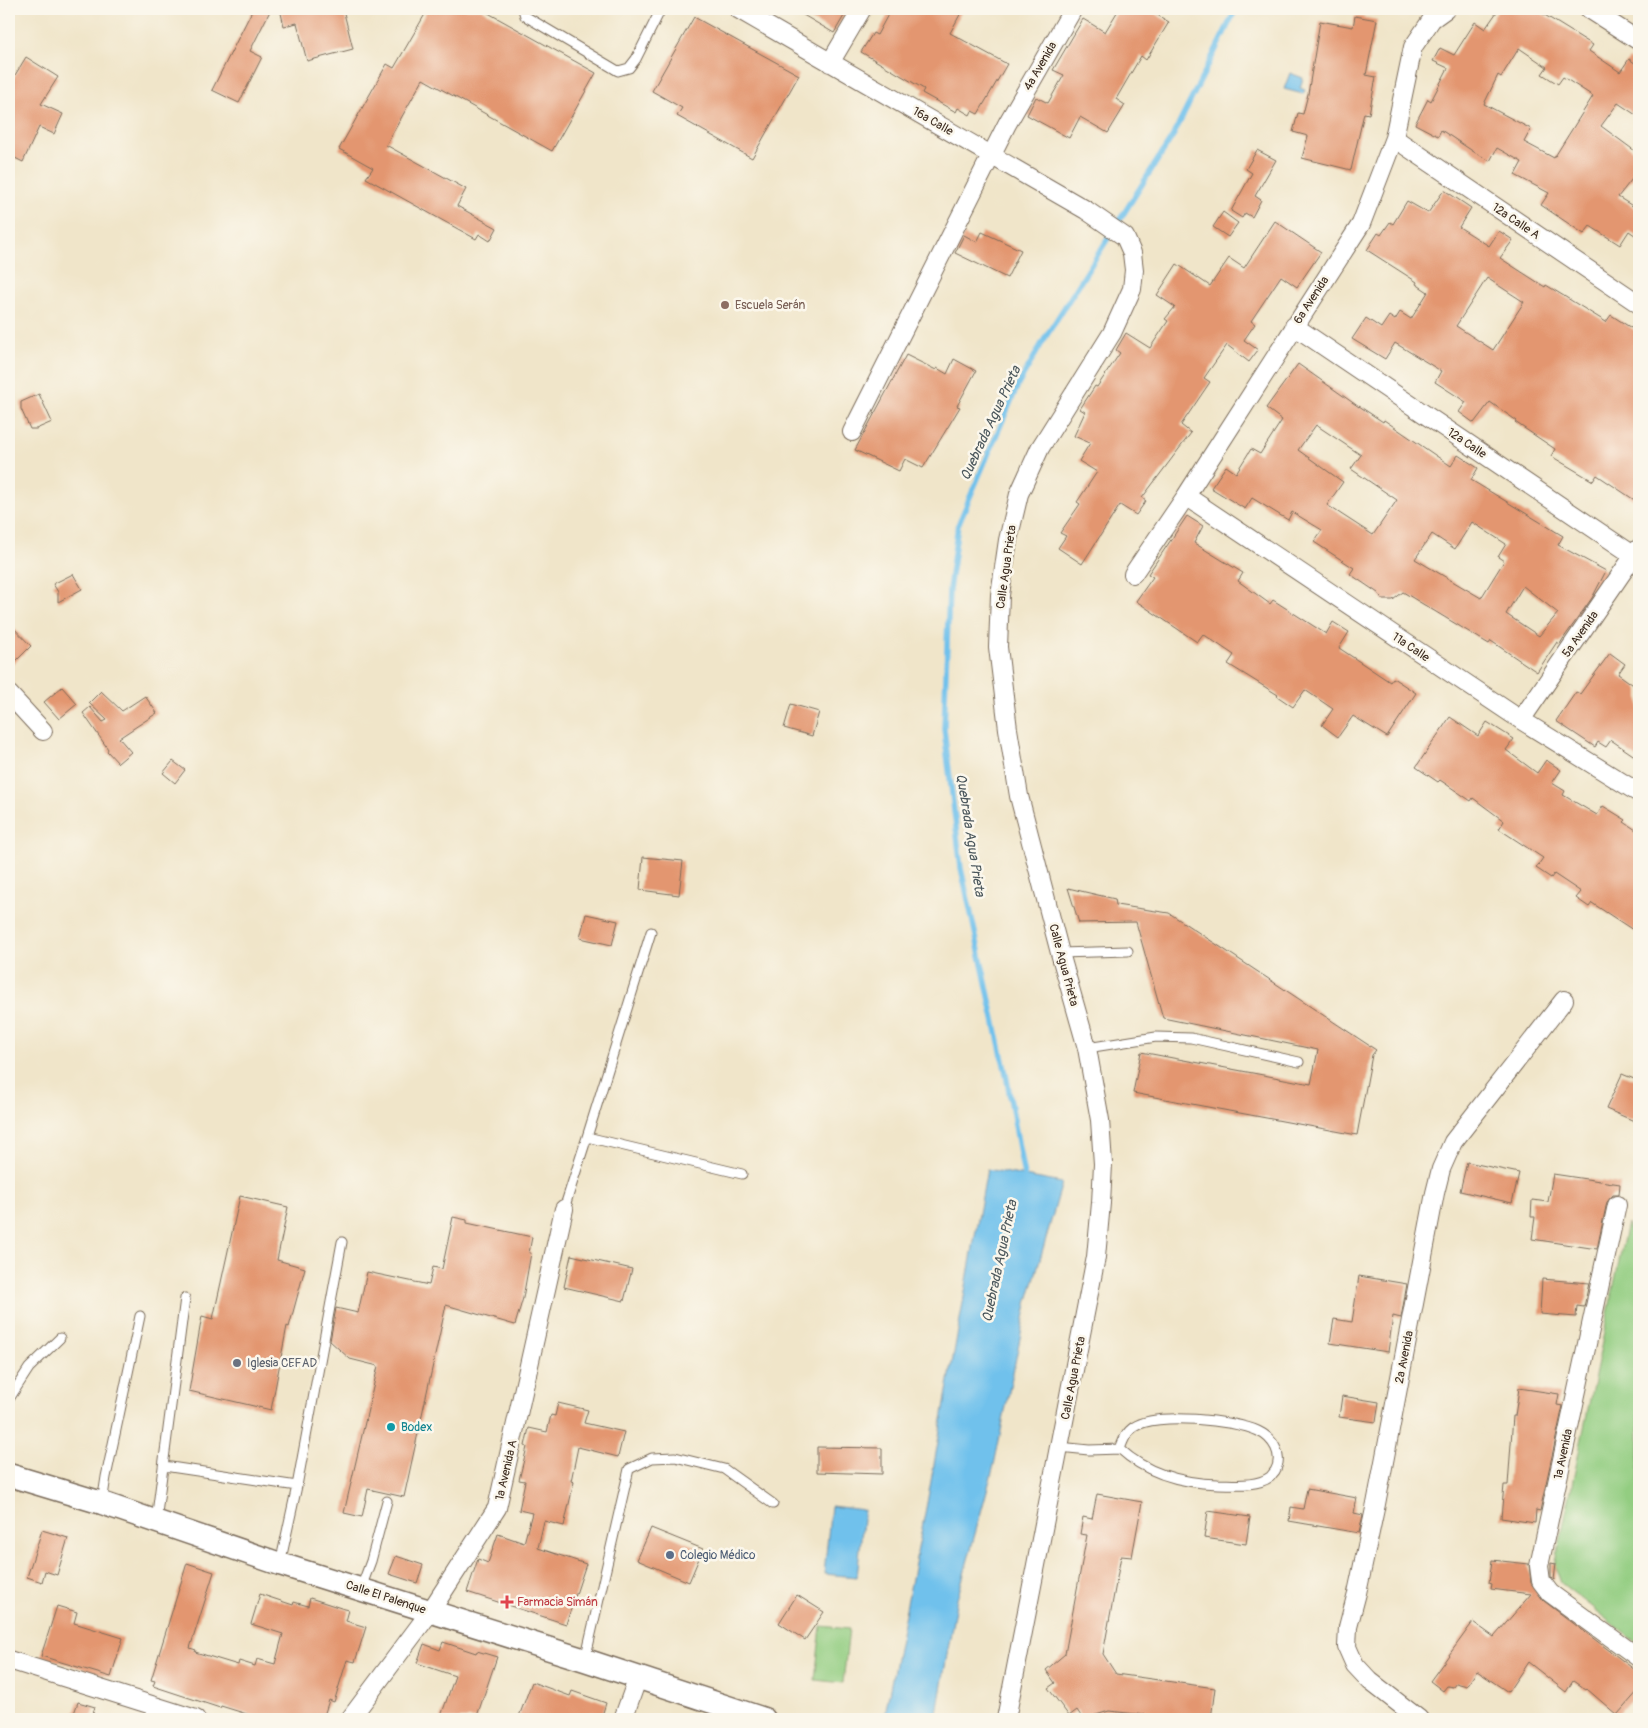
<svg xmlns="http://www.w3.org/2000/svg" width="1648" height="1728" font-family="Pangolin,sans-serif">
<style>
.green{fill:#93cd81;stroke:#677c50}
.water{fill:#70c1ec;stroke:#567685}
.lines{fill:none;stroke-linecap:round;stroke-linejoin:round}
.stream{stroke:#70c1ec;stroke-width:5.5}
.building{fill:#e39670;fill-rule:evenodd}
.service-casing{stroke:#7a6b5a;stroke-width:11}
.minor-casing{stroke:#7a6b5a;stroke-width:20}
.tertiary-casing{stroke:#7a6b5a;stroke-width:25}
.service{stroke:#fff;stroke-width:9}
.minor{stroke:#fff;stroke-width:18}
.tertiary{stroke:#fff;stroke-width:22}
.education-dot{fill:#8d6e63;stroke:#fbf7ec;stroke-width:2}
.worship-dot{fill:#6b7280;stroke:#fbf7ec;stroke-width:2}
.culture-dot{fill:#0f9aa8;stroke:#fbf7ec;stroke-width:2}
.service-dot{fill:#5c6f8a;stroke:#fbf7ec;stroke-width:2}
.health-dot{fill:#e0444e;stroke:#fbf7ec;stroke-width:2}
.labels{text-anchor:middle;stroke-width:5;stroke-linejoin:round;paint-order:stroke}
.street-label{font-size:12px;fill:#3b2a1e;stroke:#fbf7ec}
.education-label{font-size:12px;fill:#785e54;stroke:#fbf7ec;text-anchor:start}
.worship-label{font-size:12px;fill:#5b616d;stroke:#fbf7ec;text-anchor:start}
.culture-label{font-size:12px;fill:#0d838f;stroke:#fbf7ec;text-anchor:start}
.service-label{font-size:12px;fill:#4e5e75;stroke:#fbf7ec;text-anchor:start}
.health-label{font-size:12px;fill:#be3a42;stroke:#fbf7ec;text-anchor:start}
.water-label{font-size:14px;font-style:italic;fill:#4b575c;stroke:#fbf7ec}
</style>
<rect width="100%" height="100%" fill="#fbf7ec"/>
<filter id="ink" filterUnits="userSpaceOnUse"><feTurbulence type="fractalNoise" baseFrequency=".02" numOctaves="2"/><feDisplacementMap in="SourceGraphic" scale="10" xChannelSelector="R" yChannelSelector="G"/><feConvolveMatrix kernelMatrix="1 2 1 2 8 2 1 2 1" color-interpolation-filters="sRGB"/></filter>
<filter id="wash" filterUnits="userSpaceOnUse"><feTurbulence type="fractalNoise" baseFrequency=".0096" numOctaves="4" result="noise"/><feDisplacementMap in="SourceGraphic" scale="20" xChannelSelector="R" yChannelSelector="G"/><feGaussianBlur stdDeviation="1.12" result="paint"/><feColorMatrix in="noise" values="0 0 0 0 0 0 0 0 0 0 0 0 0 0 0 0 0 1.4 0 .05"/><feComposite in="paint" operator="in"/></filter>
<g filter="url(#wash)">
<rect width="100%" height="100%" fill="#f0e5c9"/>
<path class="green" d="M 1627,1223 L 1639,1259 L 1639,1644 L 1561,1583 L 1555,1566 Z
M 821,1626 L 849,1629 L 843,1683 L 815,1680 Z"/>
<path class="water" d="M 1290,73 L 1303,78 L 1300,88 L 1305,90 L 1303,94 L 1284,89 Z
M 987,1169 L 1062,1183 L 1027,1304 L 994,1465 L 956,1603 L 936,1719 L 884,1719 L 927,1503 Z
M 831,1506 L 864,1510 L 857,1577 L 824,1574 Z"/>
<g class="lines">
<path class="stream" d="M 1025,1182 L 1006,1074 L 961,868 L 944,729 L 949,590 L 958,525 L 1018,385 L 1045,338 L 1174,134 L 1236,9"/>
</g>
<g id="blocks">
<path class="building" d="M 253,9 L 271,9 L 250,51 L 262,57 L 239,103 L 212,90 Z
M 280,9 L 343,9 L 353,49 L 307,61 L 297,23 L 284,26 Z
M 428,9 L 481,9 L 596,73 L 552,151 L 423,79 L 386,145 L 466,189 L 457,206 L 497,228 L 490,241 L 479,234 L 476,239 L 366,178 L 373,168 L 339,149 L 387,64 L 394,68 Z
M 793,9 L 848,9 L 834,33 Z
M 891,9 L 963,9 L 950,33 L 1007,64 L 978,114 L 972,111 L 970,115 L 958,108 L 956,112 L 922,93 L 924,89 L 861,52 L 873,33 L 877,35 Z
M 1119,9 L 1147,9 L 1169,22 L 1146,60 L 1141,56 L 1116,99 L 1125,105 L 1108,133 L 1080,117 L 1069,138 L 1027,115 L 1036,97 L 1048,103 L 1064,75 L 1053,70 L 1083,19 L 1105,32 Z
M 1499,9 L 1535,9 L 1593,45 L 1589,51 L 1620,72 L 1629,59 L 1639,66 L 1639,117 L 1618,103 L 1601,126 L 1639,154 L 1639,170 L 1618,197 L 1639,210 L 1639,238 L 1629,231 L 1620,245 L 1590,226 L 1584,234 L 1541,205 L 1549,193 L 1515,175 L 1522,162 L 1497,148 L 1490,161 L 1474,152 L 1441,130 L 1438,136 L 1415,124 L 1428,99 L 1431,101 L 1448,68 L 1433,61 L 1440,48 L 1454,55 L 1475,22 L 1485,29 ZM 1519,48 L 1547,67 L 1542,74 L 1558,84 L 1563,77 L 1593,96 L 1554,158 L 1524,142 L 1531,129 L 1484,104 L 1498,75 L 1501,77 Z
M 1355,16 L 1377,20 L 1366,75 L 1376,77 L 1369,114 L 1364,113 L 1351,170 L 1302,158 L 1308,136 L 1293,132 L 1298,113 L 1303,114 L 1308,94 L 1320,21 L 1353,27 Z
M 694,17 L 799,75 L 752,158 L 677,116 L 682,108 L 652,91 Z
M 26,57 L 58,77 L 41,104 L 63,114 L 54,134 L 39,127 L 23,162 L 9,155 L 9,85 Z
M 1257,150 L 1276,160 L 1255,196 L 1261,200 L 1252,217 L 1245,213 L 1242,218 L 1231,211 L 1252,173 L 1246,169 Z
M 1444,190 L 1471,208 L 1459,227 L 1489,246 L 1499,231 L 1513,240 L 1500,258 L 1545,287 L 1546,285 L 1606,322 L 1611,315 L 1639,333 L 1639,503 L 1597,475 L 1593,481 L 1551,456 L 1555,449 L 1515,422 L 1517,421 L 1490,402 L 1474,423 L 1459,412 L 1466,402 L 1435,382 L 1441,371 L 1395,343 L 1385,359 L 1352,339 L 1366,318 L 1381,328 L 1389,316 L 1395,320 L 1400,312 L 1411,319 L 1428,292 L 1416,284 L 1417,282 L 1367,250 L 1378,233 L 1381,235 L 1390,222 L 1393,224 L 1407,201 L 1428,213 ZM 1487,278 L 1524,302 L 1493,350 L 1456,326 Z
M 1223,212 L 1238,223 L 1228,237 L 1213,227 Z
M 1275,221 L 1321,252 L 1297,287 L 1281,276 L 1251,321 L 1255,324 L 1244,340 L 1258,350 L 1249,362 L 1227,345 L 1204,378 L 1210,382 L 1181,425 L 1191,433 L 1142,498 L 1146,501 L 1136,515 L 1120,505 L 1082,564 L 1058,548 L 1066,536 L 1060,533 L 1080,504 L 1077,502 L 1097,472 L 1079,461 L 1090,443 L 1074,436 L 1085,412 L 1080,409 L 1095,386 L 1097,387 L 1120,353 L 1116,350 L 1126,333 L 1150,348 L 1168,321 L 1165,319 L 1175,307 L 1157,295 L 1177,264 L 1210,286 L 1229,258 L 1244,268 Z
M 982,232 L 1021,250 L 1007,278 L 955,253 L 964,235 L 977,242 Z
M 906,355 L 936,370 L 937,368 L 947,374 L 954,359 L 976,371 L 957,406 L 960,407 L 923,468 L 905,459 L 899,471 L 855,450 Z
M 1298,364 L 1359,407 L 1359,406 L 1383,422 L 1384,420 L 1451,466 L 1458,455 L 1478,468 L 1471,480 L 1563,536 L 1558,545 L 1606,571 L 1592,598 L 1563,639 L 1560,644 L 1557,642 L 1537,672 L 1491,641 L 1489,644 L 1403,592 L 1393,600 L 1383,600 L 1378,593 L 1350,574 L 1354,568 L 1314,542 L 1322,530 L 1292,512 L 1288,520 L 1252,498 L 1245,509 L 1211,488 L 1226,466 L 1236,473 L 1251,449 L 1260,454 L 1282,420 L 1266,408 ZM 1316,425 L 1361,455 L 1351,469 L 1397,500 L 1373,535 L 1327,505 L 1343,482 L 1298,450 ZM 1472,522 L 1506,544 L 1498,557 L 1504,561 L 1481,598 L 1415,559 L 1432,534 L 1455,549 ZM 1523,586 L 1558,613 L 1539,636 L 1506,614 Z
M 39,394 L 52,422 L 36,429 L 30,429 L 21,409 L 21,402 Z
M 1187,516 L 1203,526 L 1194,543 L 1243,573 L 1238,581 L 1270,604 L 1273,600 L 1326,634 L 1333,622 L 1349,632 L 1339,648 L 1390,682 L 1393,678 L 1416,693 L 1387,737 L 1353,716 L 1338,737 L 1322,725 L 1333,709 L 1305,690 L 1293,707 L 1277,696 L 1278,695 L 1228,664 L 1234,655 L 1203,634 L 1197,642 L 1136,601 L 1153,577 L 1148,574 Z
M 73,574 L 82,589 L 58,602 L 58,592 L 53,584 Z
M 9,623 L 31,646 L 9,668 Z
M 1610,653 L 1625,664 L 1618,674 L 1639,689 L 1639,759 L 1611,740 L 1606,747 L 1598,742 L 1595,747 L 1556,721 L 1576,692 L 1580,694 Z
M 62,687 L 77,704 L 59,719 L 44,702 Z
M 101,691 L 122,711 L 145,696 L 157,713 L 119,738 L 131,752 L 118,763 L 107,751 L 108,749 L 83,713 L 90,707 L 103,722 L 107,720 L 89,703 Z
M 791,704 L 819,712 L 812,736 L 784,728 Z
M 1450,717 L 1478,736 L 1487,722 L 1514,739 L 1506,750 L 1537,773 L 1546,760 L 1561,770 L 1552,783 L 1565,791 L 1563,795 L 1597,815 L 1603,806 L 1626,820 L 1624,822 L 1639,832 L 1639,934 L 1592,903 L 1589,907 L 1576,898 L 1581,892 L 1554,874 L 1551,878 L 1536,868 L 1543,858 L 1499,829 L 1504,821 L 1473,798 L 1471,801 L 1440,780 L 1438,782 L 1416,767 Z
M 173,761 L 185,770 L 175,783 L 163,773 Z
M 643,857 L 683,861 L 679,895 L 640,890 Z
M 1068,888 L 1115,899 L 1116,905 L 1169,913 L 1376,1050 L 1372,1055 L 1357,1135 L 1133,1093 L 1141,1052 L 1311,1084 L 1318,1050 L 1163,1018 L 1136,922 L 1079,923 Z
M 586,914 L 618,921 L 612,945 L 580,938 Z
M 1622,1074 L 1639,1081 L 1639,1123 L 1606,1109 Z
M 1467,1162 L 1519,1173 L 1512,1203 L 1460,1191 Z
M 1553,1174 L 1620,1184 L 1619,1195 L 1613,1195 L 1607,1202 L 1597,1249 L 1532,1239 L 1535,1217 L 1531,1217 L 1532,1200 L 1548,1202 Z
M 240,1196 L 288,1207 L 277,1260 L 305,1268 L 289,1327 L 287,1326 L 271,1410 L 189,1391 L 202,1316 L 213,1319 Z
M 453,1217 L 467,1220 L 467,1223 L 532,1237 L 529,1253 L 531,1253 L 523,1298 L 515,1325 L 446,1305 L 404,1497 L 368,1489 L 362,1517 L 344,1513 L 378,1366 L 350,1359 L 330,1341 L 336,1308 L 358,1313 L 367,1272 L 429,1285 L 433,1267 L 442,1269 Z
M 571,1255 L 632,1269 L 624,1301 L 564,1287 Z
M 1359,1276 L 1407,1284 L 1401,1318 L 1393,1316 L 1388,1352 L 1330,1343 L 1334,1319 L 1352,1322 Z
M 1542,1279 L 1589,1283 L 1584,1307 L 1577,1306 L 1576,1317 L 1540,1314 Z
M 1519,1388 L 1559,1394 L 1557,1405 L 1563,1406 L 1540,1511 L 1536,1510 L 1535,1523 L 1501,1518 L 1504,1485 L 1508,1485 L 1513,1416 L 1515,1416 Z
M 1342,1396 L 1379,1402 L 1376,1422 L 1339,1417 Z
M 558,1403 L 588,1410 L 584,1423 L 624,1432 L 618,1457 L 578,1447 L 571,1481 L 574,1482 L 564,1526 L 544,1521 L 538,1548 L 586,1564 L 566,1624 L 467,1592 L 478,1559 L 488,1563 L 498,1534 L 524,1543 L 532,1513 L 519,1510 L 525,1481 L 519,1480 L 527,1447 L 525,1446 L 529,1428 L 547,1432 L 551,1415 L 555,1416 Z
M 817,1447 L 882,1448 L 882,1474 L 817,1472 Z
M 1307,1489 L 1357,1498 L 1354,1513 L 1363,1515 L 1359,1533 L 1289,1521 L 1291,1507 L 1303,1509 Z
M 1097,1494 L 1142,1502 L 1132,1557 L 1121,1556 L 1103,1654 L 1116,1674 L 1215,1688 L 1211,1719 L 1183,1719 L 1109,1711 L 1083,1719 L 1077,1710 L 1069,1716 L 1048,1688 L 1055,1683 L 1046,1670 L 1065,1654 L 1087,1535 L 1080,1534 L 1083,1517 L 1092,1519 Z
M 1208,1511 L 1250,1517 L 1246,1544 L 1204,1538 Z
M 651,1528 L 703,1549 L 689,1582 L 637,1560 Z
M 42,1530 L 68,1538 L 57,1575 L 45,1571 L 42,1582 L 27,1577 Z
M 396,1556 L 423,1565 L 417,1583 L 389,1574 Z
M 1492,1560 L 1529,1564 L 1531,1583 L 1544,1601 L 1639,1673 L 1639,1690 L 1617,1715 L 1587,1689 L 1586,1690 L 1573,1681 L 1566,1692 L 1528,1662 L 1508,1692 L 1477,1671 L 1467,1686 L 1456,1683 L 1453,1687 L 1447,1686 L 1443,1691 L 1430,1681 L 1473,1622 L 1494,1637 L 1531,1594 L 1491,1589 L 1492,1584 L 1489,1583 Z
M 187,1563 L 214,1572 L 190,1648 L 196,1650 L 195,1652 L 238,1665 L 239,1661 L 255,1666 L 257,1659 L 275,1664 L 283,1634 L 251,1624 L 260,1594 L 293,1605 L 294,1602 L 308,1606 L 310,1598 L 341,1608 L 349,1610 L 346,1621 L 366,1627 L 355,1662 L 347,1660 L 334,1702 L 329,1700 L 323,1719 L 263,1719 L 221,1706 L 220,1708 L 153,1686 L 155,1681 L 151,1680 Z
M 1551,1563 L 1556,1564 L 1554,1580 L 1551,1577 Z
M 797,1595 L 824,1612 L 805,1640 L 779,1623 Z
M 57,1606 L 77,1612 L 74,1623 L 123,1638 L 111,1677 L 41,1656 Z
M 443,1642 L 476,1653 L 477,1651 L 497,1657 L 476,1719 L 440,1719 L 455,1676 L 417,1663 L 424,1644 L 440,1650 Z
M 532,1682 L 570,1696 L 572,1691 L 606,1703 L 601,1719 L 518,1719 Z
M 78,1702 L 95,1707 L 91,1719 L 72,1719 Z"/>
</g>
</g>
<g filter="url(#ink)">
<use href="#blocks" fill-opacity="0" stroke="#7a6b5a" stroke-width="1"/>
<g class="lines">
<defs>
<path id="service" d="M 523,9 L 525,16 L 618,71 L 629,68 L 636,59 L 661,9
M 1060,953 L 1128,951
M 1087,1048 L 1156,1037 L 1191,1038 L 1299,1062
M 587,1137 L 651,932
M 564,1209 L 587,1137 L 742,1174
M 9,1399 L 29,1368 L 60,1338
M 1059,1447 L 1089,1450 L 1120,1449 C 1147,1474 1181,1483 1218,1484 C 1234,1484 1256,1487 1270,1477 C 1272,1475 1273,1473 1275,1471 C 1284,1455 1273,1438 1258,1431 C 1235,1420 1155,1412 1134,1427 C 1126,1432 1123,1441 1120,1449
M 164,1466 L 297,1486
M 102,1503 L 106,1477 L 140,1316
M 156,1521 L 185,1298
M 280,1564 L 297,1486 L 342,1242
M 361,1588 L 371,1561 L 387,1501
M 585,1660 L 629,1469 L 652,1458 L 675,1457 L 724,1469 L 773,1504"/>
<path id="minor" d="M 738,9 L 1086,210 L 1125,237 L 1132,253 L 1134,270 L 1132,289 L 1112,333 L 1040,448 L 1019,494 L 1008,540 L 1000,595 L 998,647 L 1008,729 L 1019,796 L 1060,953 L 1087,1048 L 1100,1120 L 1103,1164 L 1101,1203 L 1096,1257 L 1006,1719
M 1589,9 L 1639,41
M 830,63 L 862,9
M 1394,138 L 1639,304
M 1294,326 L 1639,559
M 852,432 L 1007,124 L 1073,9
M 1186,496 L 1521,720 L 1639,793
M 1133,574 L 1186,496 L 1361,224 L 1394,138 L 1413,47 L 1432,19 L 1446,9
M 9,694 L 43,731
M 1521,720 L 1639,548
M 1617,1205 L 1539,1566 L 1541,1581 L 1550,1593 L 1639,1658
M 9,1660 L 196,1719
M 350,1719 L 430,1612 L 497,1508 L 564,1209
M 623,1719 L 638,1677
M 1419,1719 L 1370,1681 L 1355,1665 L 1347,1647 L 1348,1627 L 1357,1593 L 1376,1504 L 1435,1193 L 1441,1169 L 1453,1142 L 1564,1000"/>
<path id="tertiary" d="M 9,1475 L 102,1503 L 280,1564 L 585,1660 L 764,1719"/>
</defs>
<use href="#service" class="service-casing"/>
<use href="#minor" class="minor-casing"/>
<use href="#tertiary" class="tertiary-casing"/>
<use href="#service" class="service"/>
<use href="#minor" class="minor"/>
<use href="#tertiary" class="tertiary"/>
</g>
</g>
<circle class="education-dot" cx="725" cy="305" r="5"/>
<circle class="worship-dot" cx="237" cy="1363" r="5"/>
<circle class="culture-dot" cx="391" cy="1427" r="5"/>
<circle class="service-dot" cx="670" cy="1555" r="5"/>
<path class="health-dot" d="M504.5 1594.5h5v5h5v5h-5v5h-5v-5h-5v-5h5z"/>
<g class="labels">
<g class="street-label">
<text transform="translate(1040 66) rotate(-60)" y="4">4a Avenida</text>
<text transform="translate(933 121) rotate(30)" y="4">16a Calle</text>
<text transform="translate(1516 221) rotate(34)" y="4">12a Calle A</text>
<text transform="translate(1311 300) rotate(-57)" y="4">6a Avenida</text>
<text transform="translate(1467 443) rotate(34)" y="4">12a Calle</text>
<text transform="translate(1006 567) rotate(-82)" y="4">Calle Agua Prieta</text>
<text transform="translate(1580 634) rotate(-55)" y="4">5a Avenida</text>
<text transform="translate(1411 647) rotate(34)" y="4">11a Calle</text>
<text transform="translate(1064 965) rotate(75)" y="4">Calle Agua Prieta</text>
<text transform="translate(1404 1357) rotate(-79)" y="4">2a Avenida</text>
<text transform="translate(1073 1378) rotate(-79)" y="4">Calle Agua Prieta</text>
<text transform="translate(1563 1454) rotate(-78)" y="4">1a Avenida</text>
<text transform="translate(506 1470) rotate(-77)" y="4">1a Avenida A</text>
<text transform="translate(386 1597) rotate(18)" y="4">Calle El Palenque</text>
</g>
<g class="education-label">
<text x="735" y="309">Escuela Serán</text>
</g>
<g class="worship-label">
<text x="247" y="1367">Iglesia CEFAD</text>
</g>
<g class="culture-label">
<text x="401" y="1431">Bodex</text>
</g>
<g class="service-label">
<text x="680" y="1559">Colegio Médico</text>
</g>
<g class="health-label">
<text x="517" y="1606">Farmacia Simán</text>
</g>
<g class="water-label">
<text transform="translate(990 423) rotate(-65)" y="5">Quebrada Agua Prieta</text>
<text transform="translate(971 835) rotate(81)" y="5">Quebrada Agua Prieta</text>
<text transform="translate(999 1261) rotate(-78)" y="5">Quebrada Agua Prieta</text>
</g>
</g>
<rect width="1648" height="1728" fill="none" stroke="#fbf7ec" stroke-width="30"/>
</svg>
